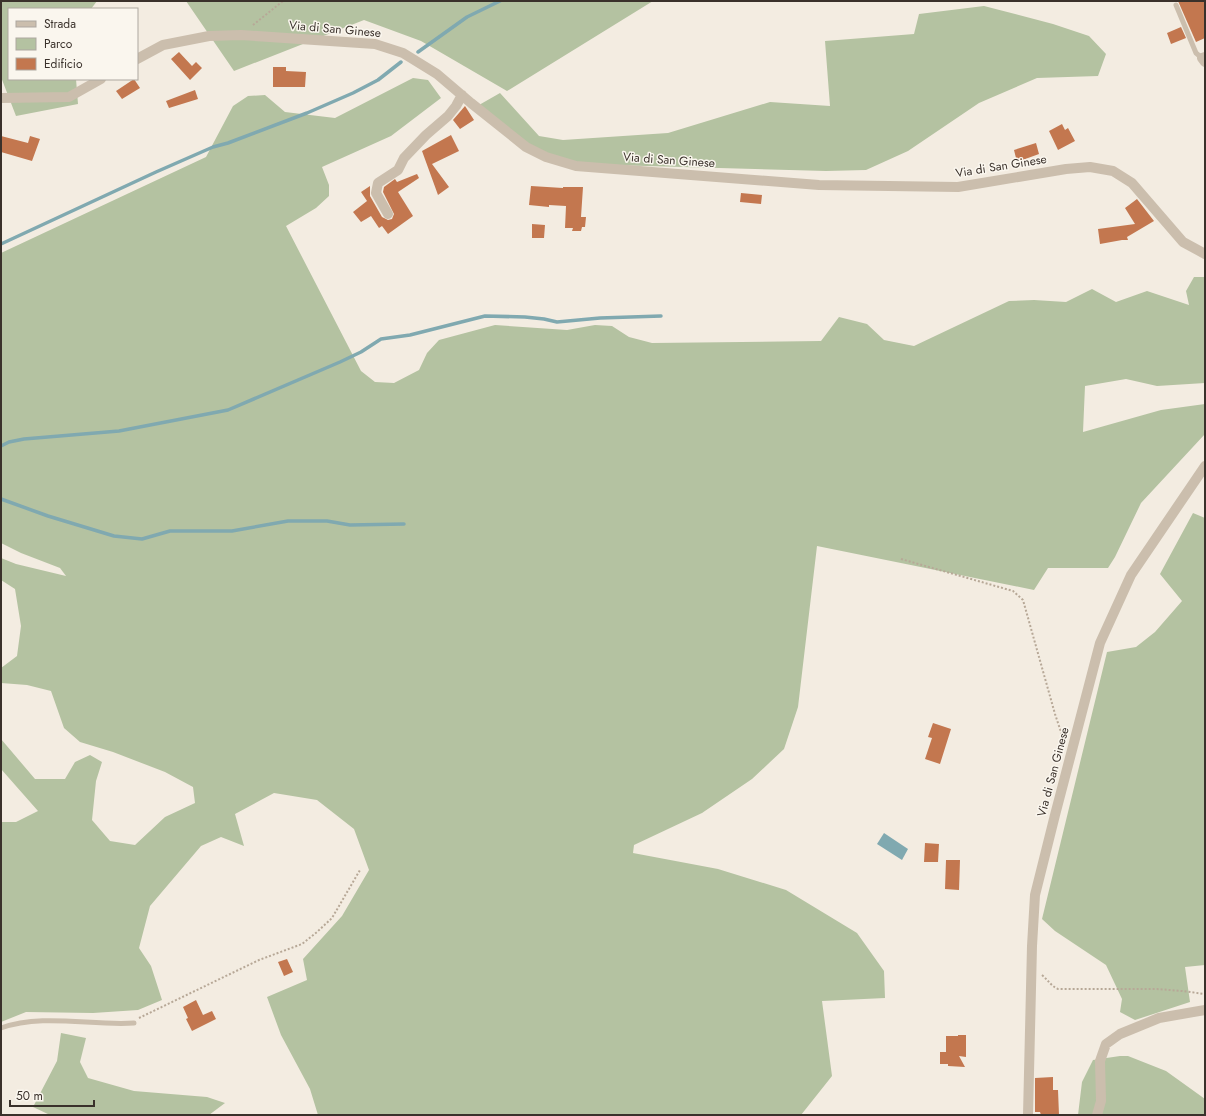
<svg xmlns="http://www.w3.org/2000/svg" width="1206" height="1116" font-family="Jost,sans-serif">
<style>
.green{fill:#b4c2a1}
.water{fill:#80a9b0}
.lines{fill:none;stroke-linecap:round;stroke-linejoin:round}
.stream{stroke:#80a9b0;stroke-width:3.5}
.building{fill:#c3774f}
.path{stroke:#b7a897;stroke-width:2;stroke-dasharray:2 2;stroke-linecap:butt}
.lane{stroke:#cbbead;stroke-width:5}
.street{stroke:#cbbead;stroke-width:10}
.labels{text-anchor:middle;stroke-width:3;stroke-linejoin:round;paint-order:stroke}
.street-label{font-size:12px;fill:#3a312b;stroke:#faf6ee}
</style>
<rect width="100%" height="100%" fill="#f3ece1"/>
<path class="green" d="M 1,1 L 97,1 L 91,9 L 9,9 L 9,79 L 76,79 L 78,104 L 16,116 L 1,77 Z
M 186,1 L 653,1 L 507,91 L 421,41 L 364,20 L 234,71 Z
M 984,6 L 1053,24 L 1089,36 L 1106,54 L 1098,76 L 1037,78 L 979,103 L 908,151 L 866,170 L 826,171 L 575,164 L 539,151 L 521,140 L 479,105 L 500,93 L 539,136 L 563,140 L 668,133 L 770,102 L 830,106 L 825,41 L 914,34 L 919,14 Z
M 413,78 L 428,80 L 441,98 L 391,136 L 322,167 L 329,185 L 329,196 L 316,208 L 286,226 L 361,371 L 375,382 L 394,383 L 419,370 L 427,353 L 439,340 L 495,325 L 567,330 L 595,325 L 612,326 L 629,337 L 652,343 L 821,341 L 839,317 L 867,324 L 884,340 L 914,346 L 1009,301 L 1034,300 L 1066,302 L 1092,289 L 1116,302 L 1147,291 L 1189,305 L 1186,291 L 1194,277 L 1205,277 L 1205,383 L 1157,386 L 1126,379 L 1085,386 L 1083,432 L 1161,410 L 1205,404 L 1205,434 L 1141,503 L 1115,557 L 1108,568 L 1048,568 L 1034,590 L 817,546 L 798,707 L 784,749 L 752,779 L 702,813 L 634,845 L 633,853 L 718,869 L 786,890 L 857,933 L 884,971 L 885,998 L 822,1001 L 832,1076 L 801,1115 L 318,1115 L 310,1089 L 281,1035 L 267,997 L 307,980 L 303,959 L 342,916 L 369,870 L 354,829 L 317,800 L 274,793 L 235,814 L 244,846 L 221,837 L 201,846 L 150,906 L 139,948 L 151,966 L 162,1000 L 138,1010 L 93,1013 L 26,1012 L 1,1022 L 1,822 L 16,822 L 38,811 L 1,769 L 1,739 L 35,779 L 65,779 L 75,762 L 90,755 L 102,762 L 96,781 L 92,820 L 110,841 L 135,845 L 165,817 L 195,803 L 193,787 L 165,772 L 113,752 L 80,742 L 64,728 L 51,691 L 27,685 L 1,683 L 1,668 L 17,656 L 21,626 L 15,589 L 1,580 L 1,558 L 16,564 L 66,576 L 60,568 L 21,553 L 1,543 L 1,253 L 206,157 L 233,106 L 248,96 L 265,95 L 285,112 L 335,118 Z
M 1193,513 L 1205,518 L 1205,965 L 1185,967 L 1190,1002 L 1135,1020 L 1120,1012 L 1122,999 L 1106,965 L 1055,931 L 1042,919 L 1107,652 L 1136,647 L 1155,632 L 1182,601 L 1160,574 Z
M 61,1033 L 86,1038 L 80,1062 L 88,1078 L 134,1091 L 207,1097 L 225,1103 L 209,1115 L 50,1115 L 33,1107 L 57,1061 Z
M 1120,1056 L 1128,1056 L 1166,1071 L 1205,1099 L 1205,1115 L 1078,1115 L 1082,1082 L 1093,1060 Z"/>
<path class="water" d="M 884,833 L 908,849 L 902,860 L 877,844 Z"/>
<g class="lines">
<path class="stream" d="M 418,52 L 467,17 L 500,1
M 1,244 L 156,172 L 213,147 L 228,143 L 307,113 L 353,93 L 378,80 L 401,62
M 1,446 L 9,442 L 24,439 L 119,431 L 228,410 L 340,362 L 361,352 L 381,339 L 410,335 L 485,316 L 525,317 L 544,319 L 557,322 L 600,318 L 661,316
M 1,499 L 48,516 L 114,536 L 142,539 L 170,531 L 232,531 L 288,521 L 327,521 L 350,525 L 404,524"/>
</g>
<path class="building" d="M 1178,1 L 1205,1 L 1205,38 L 1196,42 Z
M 1181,27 L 1186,38 L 1171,44 L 1167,33 Z
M 179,52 L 192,66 L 196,62 L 202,68 L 190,80 L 171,59 Z
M 273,67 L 286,67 L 286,71 L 306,72 L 305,87 L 273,87 Z
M 134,79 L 140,88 L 122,99 L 116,91 Z
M 195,90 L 198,99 L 169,108 L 166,101 Z
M 465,106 L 474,120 L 460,129 L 453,120 Z
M 1062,124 L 1065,130 L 1068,128 L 1075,141 L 1058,150 L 1049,131 Z
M 451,135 L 459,151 L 432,164 L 449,187 L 438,195 L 422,151 Z
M 1,136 L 28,143 L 30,136 L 40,139 L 32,161 L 1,152 Z
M 1036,143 L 1039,154 L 1017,162 L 1014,150 Z
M 417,174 L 419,178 L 398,192 L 413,216 L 388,234 L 382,226 L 379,228 L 371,216 L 361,222 L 353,212 L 367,201 L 361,192 L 370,186 L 370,196 L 382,217 L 388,220 L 392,219 L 394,214 L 383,192 L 384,187 L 395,179 L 397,182 Z
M 531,186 L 563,188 L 563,187 L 583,187 L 581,217 L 586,217 L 585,227 L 582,227 L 581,231 L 572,231 L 573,228 L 565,228 L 566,206 L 549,205 L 549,207 L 529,205 Z
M 741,193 L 762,195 L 761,204 L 740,202 Z
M 1137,199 L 1154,221 L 1127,237 L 1128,240 L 1122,240 L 1100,244 L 1098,229 L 1135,224 L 1125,208 Z
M 532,224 L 545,225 L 544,238 L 532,238 Z
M 933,723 L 951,729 L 940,764 L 925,759 L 932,738 L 928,737 Z
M 925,843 L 939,844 L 938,862 L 924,862 Z
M 946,860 L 960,860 L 959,890 L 945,889 Z
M 287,959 L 293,972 L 284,976 L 278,962 Z
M 196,1000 L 203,1015 L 212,1011 L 216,1019 L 192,1031 L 186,1019 L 188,1018 L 183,1007 Z
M 958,1035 L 966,1035 L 966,1057 L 959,1056 L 965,1067 L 948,1066 L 948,1064 L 940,1064 L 940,1052 L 946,1052 L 946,1036 L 958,1036 Z
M 1053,1077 L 1053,1090 L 1058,1090 L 1059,1115 L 1041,1115 L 1040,1112 L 1035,1112 L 1035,1078 Z"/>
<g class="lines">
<path class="path" d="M 253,25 L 283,1
M 901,559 L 1013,591 L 1023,600 L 1055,714 L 1064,741
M 1042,975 C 1048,980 1051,986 1058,989 L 1157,989 L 1182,991 L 1205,994
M 139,1018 L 259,960 L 302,944 L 317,932 L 332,918 L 360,870"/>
<path class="lane" d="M 1176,5 L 1196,53 L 1202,58
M 1,1028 C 43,1013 91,1026 134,1023"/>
<path class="street" d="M 1205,57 L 1202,58 L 1205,62
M 137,59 L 163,45 L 209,36 L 241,35 L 375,44 L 403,53 L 437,74 L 471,103 L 526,147 L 546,157 L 576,166 L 819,185 L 958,187 L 1066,169 L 1090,167 L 1113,171 L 1132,183 L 1183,242 L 1205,254
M 1,98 L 69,97 L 101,79
M 388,214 L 376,193 L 378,183 L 398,170 L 404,158 L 426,135 L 448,116 L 456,106 L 462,95
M 1028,1115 L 1032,946 L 1035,895 L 1055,815 L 1100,643 L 1131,575 L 1205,466
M 1097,1115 L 1101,1101 L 1100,1061 L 1106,1044 L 1120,1034 L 1159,1018 L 1205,1010"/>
</g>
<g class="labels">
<g class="street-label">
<text transform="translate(335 29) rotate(5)" y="4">Via di San Ginese</text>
<text transform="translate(669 160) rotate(4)" y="4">Via di San Ginese</text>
<text transform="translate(1001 166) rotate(-9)" y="4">Via di San Ginese</text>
<text transform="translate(1053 772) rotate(-75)" y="4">Via di San Ginese</text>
</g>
</g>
<rect width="1206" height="1116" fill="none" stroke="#3a312b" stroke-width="4"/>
<rect x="8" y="8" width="130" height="72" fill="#faf6ee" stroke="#ada7a0"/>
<rect x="16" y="21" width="20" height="6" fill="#cbbead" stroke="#ada7a0"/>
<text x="44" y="28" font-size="12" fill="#3a312b">Strada</text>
<rect x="16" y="38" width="20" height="12" fill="#b4c2a1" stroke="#ada7a0"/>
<text x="44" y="48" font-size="12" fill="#3a312b">Parco</text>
<rect x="16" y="58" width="20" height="12" fill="#c3774f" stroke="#ada7a0"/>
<text x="44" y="68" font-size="12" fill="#3a312b">Edificio</text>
<path d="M10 1100v6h84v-6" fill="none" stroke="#3a312b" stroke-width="2"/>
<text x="16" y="1100" font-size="12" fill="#3a312b" stroke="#faf6ee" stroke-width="3" paint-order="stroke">50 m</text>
</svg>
